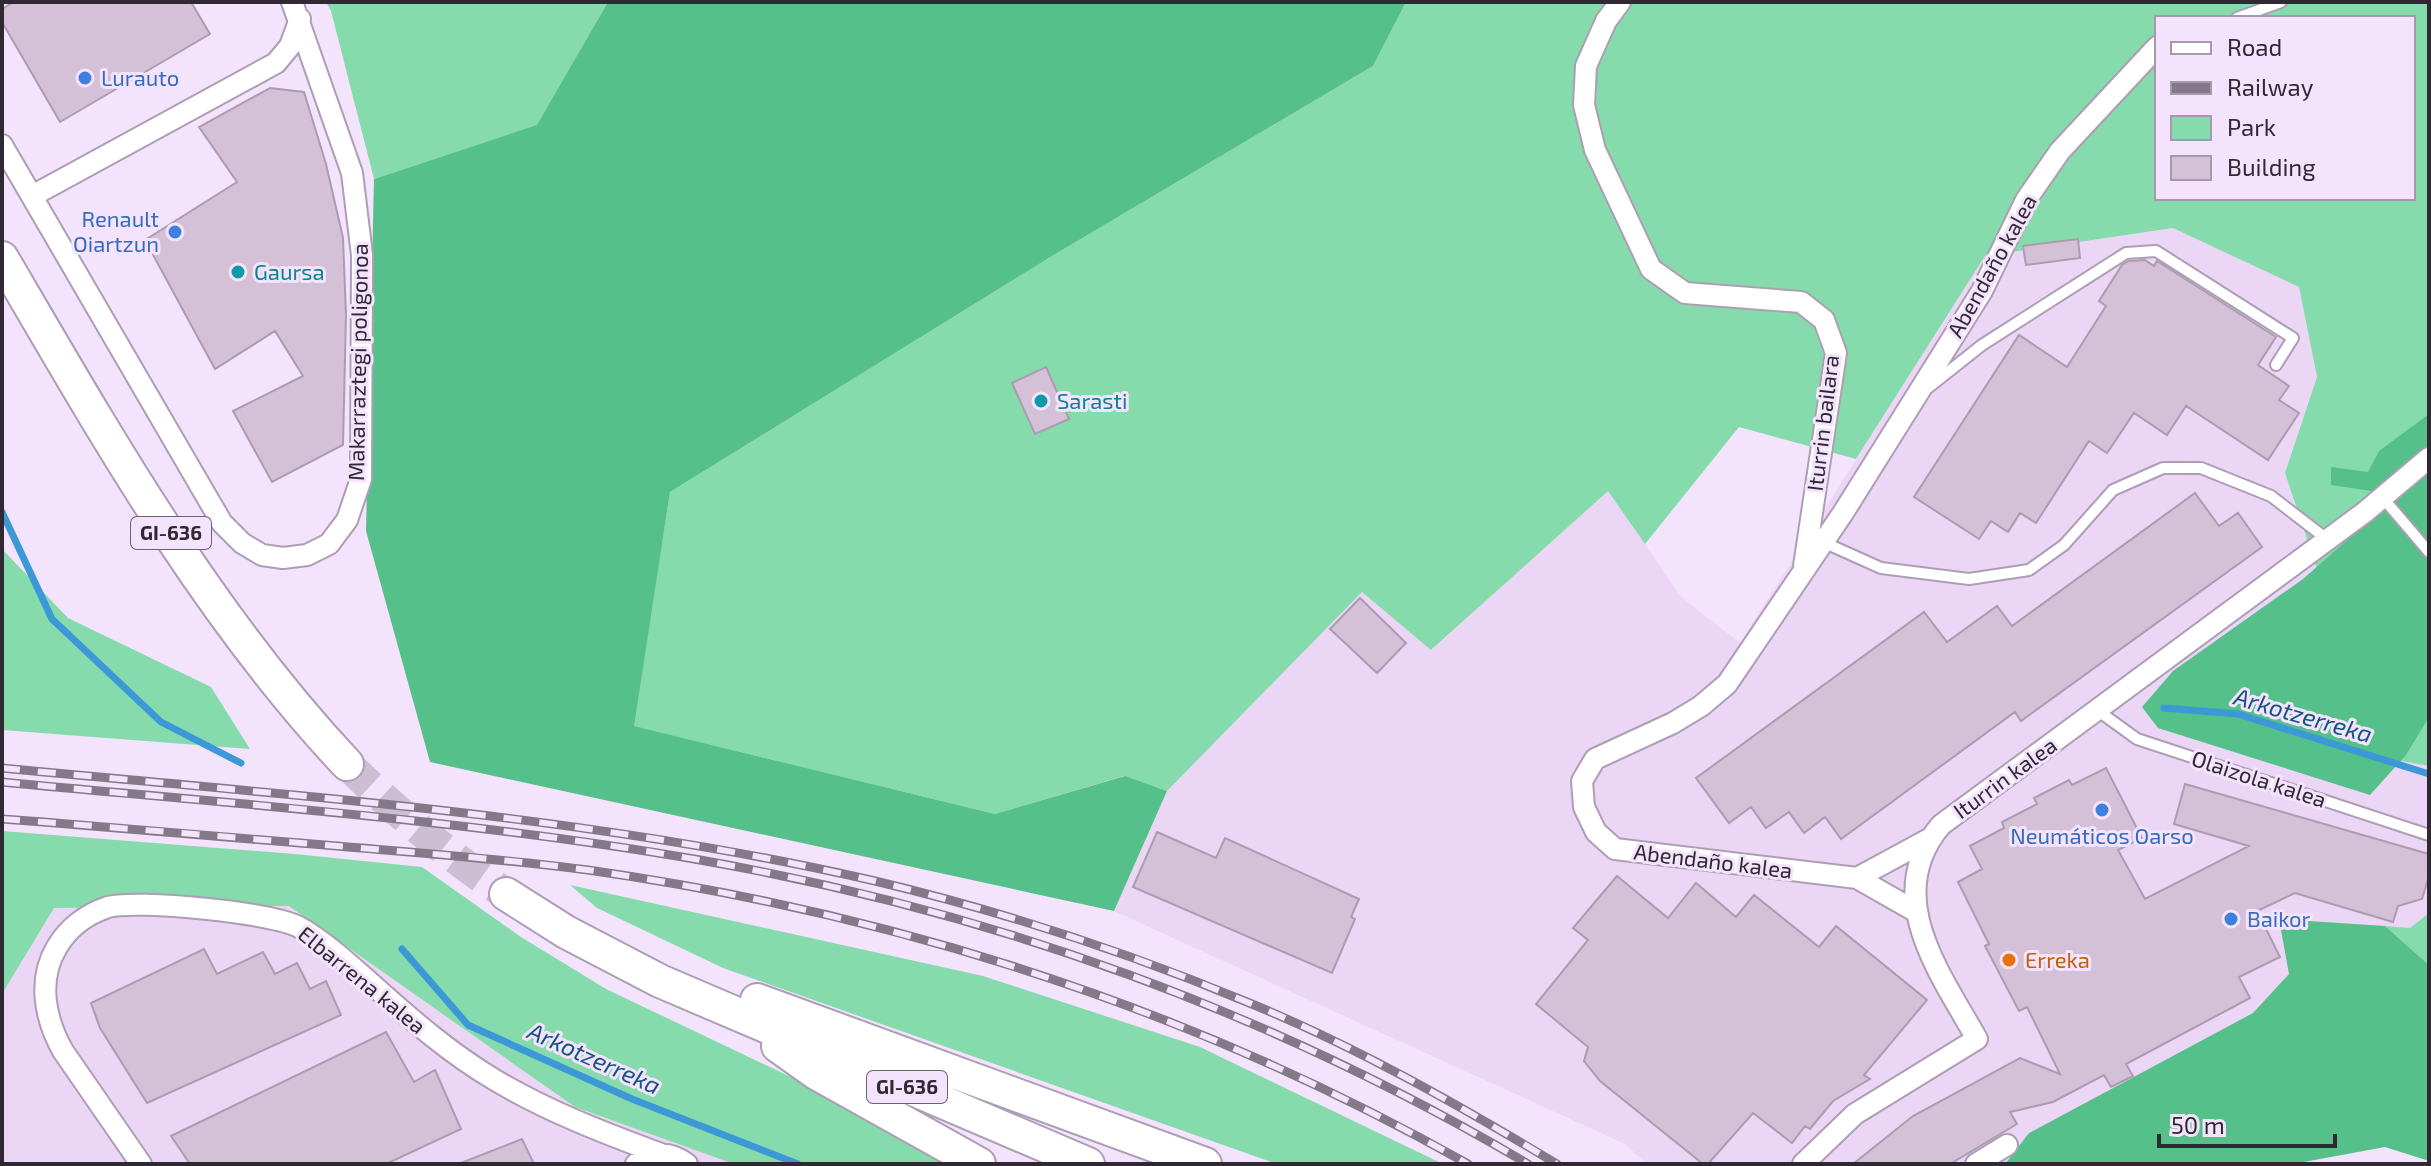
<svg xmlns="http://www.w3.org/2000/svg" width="2431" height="1166" font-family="'Exo 2',sans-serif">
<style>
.built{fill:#ebd6f5}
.green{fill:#85dbab;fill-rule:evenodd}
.forest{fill:#55c089}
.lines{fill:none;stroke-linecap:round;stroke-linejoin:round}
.stream{stroke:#3d98d8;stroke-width:7}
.building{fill:#d4c1d8;stroke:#ac9bb1;stroke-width:2}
.primary-tunnel{stroke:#cdbed4;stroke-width:32;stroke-dasharray:32 16;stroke-linecap:butt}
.service-casing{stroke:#ae9eb5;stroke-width:14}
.minor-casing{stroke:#ae9eb5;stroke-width:24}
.primary-casing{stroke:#ae9eb5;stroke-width:36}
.service{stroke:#fff;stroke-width:10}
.minor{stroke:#fff;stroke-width:20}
.primary{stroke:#fff;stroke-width:32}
.rail-casing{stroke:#847989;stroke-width:9}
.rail{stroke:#f4e3fc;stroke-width:6;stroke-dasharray:18;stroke-linecap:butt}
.shop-dot{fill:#3f7fe0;stroke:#f4e3fc;stroke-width:3}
.culture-dot{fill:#0f9aa8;stroke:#f4e3fc;stroke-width:3}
.food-dot{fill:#e8710a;stroke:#f4e3fc;stroke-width:3}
.labels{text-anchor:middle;stroke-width:6;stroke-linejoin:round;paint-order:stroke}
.shield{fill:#f4e3fc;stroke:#6b616f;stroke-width:2}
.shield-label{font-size:20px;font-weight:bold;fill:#302933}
.shop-label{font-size:22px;fill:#366cbe;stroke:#f4e3fc;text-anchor:start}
.street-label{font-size:22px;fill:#302933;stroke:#f4e3fc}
.culture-label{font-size:22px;fill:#0d838f;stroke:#f4e3fc;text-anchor:start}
.food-label{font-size:22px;fill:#c56008;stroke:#f4e3fc;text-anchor:start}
.water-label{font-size:24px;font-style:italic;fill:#125580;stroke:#f4e3fc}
</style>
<rect width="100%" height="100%" fill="#f4e3fc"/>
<path class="built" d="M 2173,228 L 2299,287 L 2317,377 L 2285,473 L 2326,596 L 2303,742 L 2429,766 L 2429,913 L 2410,928 L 2289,974 L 2253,1013 L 2029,1133 L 2005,1164 L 1647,1164 L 1625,1144 L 1114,911 L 1167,791 L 1362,592 L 1432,650 L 1608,490 L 1681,597 L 1740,643 L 1985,256 Z
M 289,906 L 575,1107 L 734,1164 L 2,1164 L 2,994 L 54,908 Z"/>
<path class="green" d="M 326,2 L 608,2 L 538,125 L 374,179 L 331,11 Z
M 1406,2 L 2429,2 L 2429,766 L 2303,743 L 2326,596 L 2285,473 L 2317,377 L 2299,287 L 2173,228 L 1985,256 L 1856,459 L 1739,427 L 1645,544 L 1608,491 L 1431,650 L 1362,592 L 1167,791 L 1124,776 L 995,814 L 633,726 L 670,492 L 1052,256 L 1373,66 ZM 2157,18 L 2413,18 L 2413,198 L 2157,198 Z
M 2,549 L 68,618 L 211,687 L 250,749 L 2,730 Z
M 2,831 L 295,854 L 422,867 L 521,937 L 606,989 L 835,1098 L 956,1164 L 734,1164 L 575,1107 L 289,906 L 54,908 L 2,994 Z
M 570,885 L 983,976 L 1200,1047 L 1443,1164 L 1277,1164 L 723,968 L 597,908 Z
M 2429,913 L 2429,965 L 2385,926 L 2410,928 Z"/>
<path class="forest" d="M 608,2 L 1406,2 L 1373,66 L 1052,256 L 670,492 L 634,726 L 995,814 L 1125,776 L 1167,791 L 1114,911 L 430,762 L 366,531 L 374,179 L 537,125 Z
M 2429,414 L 2429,449 L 2378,492 L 2331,485 L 2331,467 L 2368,472 L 2379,451 Z
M 2429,468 L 2429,717 L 2406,755 L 2370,795 L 2158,728 L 2142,707 L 2173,671 L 2303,579 Z
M 2279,919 L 2385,926 L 2429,965 L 2429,1161 L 2385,1147 L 2293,1164 L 2005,1164 L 2029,1133 L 2253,1013 L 2289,974 Z"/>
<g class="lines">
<path class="stream" d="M 2,512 L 52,619 L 161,722 L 241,763
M 2164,708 L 2238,714 L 2429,774
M 402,949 L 468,1025 L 632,1099 L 798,1164"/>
</g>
<path class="building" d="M 14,2 L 191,2 L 210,34 L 60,122 L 2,22 L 2,9 Z
M 270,88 L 304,92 L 326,164 L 343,238 L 346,315 L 343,445 L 272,482 L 233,411 L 303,376 L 275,331 L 215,369 L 145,240 L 237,182 L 199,127 Z
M 2078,239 L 2080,258 L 2026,265 L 2023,246 Z
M 2145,260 L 2154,266 L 2157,261 L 2276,337 L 2258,365 L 2289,386 L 2279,400 L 2299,413 L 2268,460 L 2186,406 L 2167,435 L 2134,413 L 2107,453 L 2089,441 L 2036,523 L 2020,513 L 2008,532 L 1991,521 L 1979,539 L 1914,497 L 2019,335 L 2067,367 L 2106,306 L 2099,301 L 2122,265 L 2129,261 Z
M 1046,367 L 1069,419 L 1035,434 L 1012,383 Z
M 2195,493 L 2219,526 L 2238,513 L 2262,547 L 2021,721 L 2015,712 L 1841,839 L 1825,817 L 1804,833 L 1789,812 L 1766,828 L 1751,807 L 1729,823 L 1696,778 L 1924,612 L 1947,642 L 1997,606 L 2012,626 Z
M 1360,598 L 1406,643 L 1377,673 L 1330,629 Z
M 2106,768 L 2142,838 L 2118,850 L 2145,899 L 2249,846 L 2174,824 L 2185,784 L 2429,854 L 2429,876 L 2422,899 L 2398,906 L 2393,922 L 2295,893 L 2257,911 L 2280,957 L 2239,977 L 2250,998 L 2126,1064 L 2133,1076 L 2111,1087 L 2104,1075 L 2053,1102 L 2010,1112 L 2017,1124 L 1950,1164 L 1853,1164 L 1913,1116 L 2020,1058 L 2060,1074 L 2027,1007 L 2019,1011 L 1985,946 L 1989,944 L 1958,882 L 1982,869 L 1970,846 L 2004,828 L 2002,822 L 2037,804 L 2034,798 L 2069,780 L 2072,785 Z
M 1157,832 L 1216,858 L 1225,838 L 1359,899 L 1351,917 L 1355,919 L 1332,973 L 1133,887 Z
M 1617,876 L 1668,918 L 1696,883 L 1736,917 L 1754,895 L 1819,947 L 1836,926 L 1927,1000 L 1864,1075 L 1870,1079 L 1833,1101 L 1810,1129 L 1805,1126 L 1792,1143 L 1753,1113 L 1708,1164 L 1703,1164 L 1600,1081 L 1584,1061 L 1588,1047 L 1536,1004 L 1588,940 L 1573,928 Z
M 204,949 L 217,974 L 263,952 L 275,974 L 297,963 L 310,989 L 326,981 L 341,1015 L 147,1103 L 100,1028 L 91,1003 Z
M 386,1032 L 414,1082 L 435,1070 L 461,1129 L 386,1164 L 190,1164 L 171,1136 Z
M 522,1139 L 534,1164 L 461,1164 L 461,1163 Z"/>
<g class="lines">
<path class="primary-tunnel" d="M 347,764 C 396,812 449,856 506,894"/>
<defs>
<path id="service" d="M 2237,18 L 2281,2
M 1929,387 L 1982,345 L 2126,253 L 2156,251 L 2293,338 L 2276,365
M 2383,498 L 2429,552
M 1823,542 L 1881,568 L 1969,579 L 2029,570 L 2064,545 L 2113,490 L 2163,468 L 2201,468 L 2271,496 L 2328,540
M 2097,710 L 2137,739 L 2429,835"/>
<path id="minor" d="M 1620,2 L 1606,21 L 1586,66 L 1584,105 L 1595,150 L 1651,269 L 1685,293 L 1801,302 L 1824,320 L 1836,353 L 1804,566
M 2,145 L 222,523 L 242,543 L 262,555 L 283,558 L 307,555 L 329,544 L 347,520 L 361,479 L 362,255 L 352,173 L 292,2
M 32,196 L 276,63 L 290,46 L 300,19
M 1857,878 L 1929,839
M 1915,911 L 1857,878 L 1615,849 L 1596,832 L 1584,807 L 1582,781 L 1595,759 L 1673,723 L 1701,706 L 1727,684 L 1843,513 L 1982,291 L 2026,200 L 2060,151 L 2157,47
M 141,1164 L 63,1051 C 45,1019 37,980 57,947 C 68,928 87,914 108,907 C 137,899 274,913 299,927 C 327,943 352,967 375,987 C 413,1021 451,1054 495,1080 C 547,1111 604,1133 661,1154
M 636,1164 C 653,1152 670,1151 687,1164
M 1803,1164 L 1855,1114 L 1977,1039 C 1940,973 1881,896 1941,825 L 2365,512 L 2429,458
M 1976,1164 L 2007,1145"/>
<path id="primary" d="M 2,258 C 105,434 207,615 347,764
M 506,894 L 566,932 L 660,981 L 1088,1164
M 757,1000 L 1205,1164
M 778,1046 L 816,1073 L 979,1164"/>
</defs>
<use href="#service" class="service-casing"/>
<use href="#minor" class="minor-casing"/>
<use href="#primary" class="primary-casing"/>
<use href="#service" class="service"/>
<use href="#minor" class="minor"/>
<use href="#primary" class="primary"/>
<defs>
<path id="rail" d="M 2,768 C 294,796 588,815 875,881 C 1001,911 1127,952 1247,1002 C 1355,1046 1457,1104 1557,1164
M 2,782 C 235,804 470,820 700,860 C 993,911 1273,1013 1528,1164
M 2,819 C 114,827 226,837 337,846 C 421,853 505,859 588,870 C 898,914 1195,1010 1468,1164"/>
</defs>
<use href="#rail" class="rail-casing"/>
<use href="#rail" class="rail"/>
</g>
<g class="shop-dot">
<circle cx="85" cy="78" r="8"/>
<circle cx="175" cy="232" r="8"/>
<circle cx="2102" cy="810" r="8"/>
<circle cx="2231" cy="919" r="8"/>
</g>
<g class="culture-dot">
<circle cx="238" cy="272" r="8"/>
<circle cx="1041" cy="401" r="8"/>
</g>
<circle class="food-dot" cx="2009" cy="960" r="8"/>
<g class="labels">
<g class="shield">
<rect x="131" y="517" width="80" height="32" rx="6"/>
<rect x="867" y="1071" width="80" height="32" rx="6"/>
</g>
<g class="shield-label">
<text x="171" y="540">GI-636</text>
<text x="907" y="1094">GI-636</text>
</g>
<g class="shop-label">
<text x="101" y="86">Lurauto</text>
<text x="159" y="227" text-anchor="end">Renault<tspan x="159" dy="25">Oiartzun</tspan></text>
<text x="2102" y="844" text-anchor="middle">Neumáticos Oarso</text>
<text x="2247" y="927">Baikor</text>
</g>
<g class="street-label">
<text transform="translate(1992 266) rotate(-61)" y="8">Abendaño kalea</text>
<text transform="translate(358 362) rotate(-89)" y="8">Makarraztegi poligonoa</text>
<text transform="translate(1823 423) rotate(-83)" y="8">Iturrin bailara</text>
<text transform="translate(2005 778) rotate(-36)" y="8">Iturrin kalea</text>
<text transform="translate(2259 779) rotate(18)" y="8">Olaizola kalea</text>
<text transform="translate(1713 861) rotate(7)" y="8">Abendaño kalea</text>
<text transform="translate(362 980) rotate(39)" y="8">Elbarrena kalea</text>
</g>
<g class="culture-label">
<text x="254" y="280">Gaursa</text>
<text x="1057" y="409">Sarasti</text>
</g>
<g class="food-label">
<text x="2025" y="968">Erreka</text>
</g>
<g class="water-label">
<text transform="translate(2303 716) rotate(16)" y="8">Arkotzerreka</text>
<text transform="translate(594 1059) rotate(24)" y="8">Arkotzerreka</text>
</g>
</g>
<rect width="2431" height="1166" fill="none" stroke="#302933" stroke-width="8"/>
<rect x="2155" y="16" width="260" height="184" fill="#f4e3fc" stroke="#a699ac" stroke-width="2"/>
<rect x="2171" y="42" width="40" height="12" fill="#ffffff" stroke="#a699ac" stroke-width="2"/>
<text x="2227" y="56" font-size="24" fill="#302933">Road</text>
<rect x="2171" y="82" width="40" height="12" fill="#847989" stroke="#a699ac" stroke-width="2"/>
<text x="2227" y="96" font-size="24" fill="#302933">Railway</text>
<rect x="2171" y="116" width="40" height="24" fill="#85dbab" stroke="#a699ac" stroke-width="2"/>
<text x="2227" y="136" font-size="24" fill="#302933">Park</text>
<rect x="2171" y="156" width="40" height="24" fill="#d4c1d8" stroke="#a699ac" stroke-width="2"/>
<text x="2227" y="176" font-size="24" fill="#302933">Building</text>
<path d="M2159 1134v12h176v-12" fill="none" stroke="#302933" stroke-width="4"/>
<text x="2171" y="1134" font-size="24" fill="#302933" stroke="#f4e3fc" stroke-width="6" paint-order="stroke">50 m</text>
</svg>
